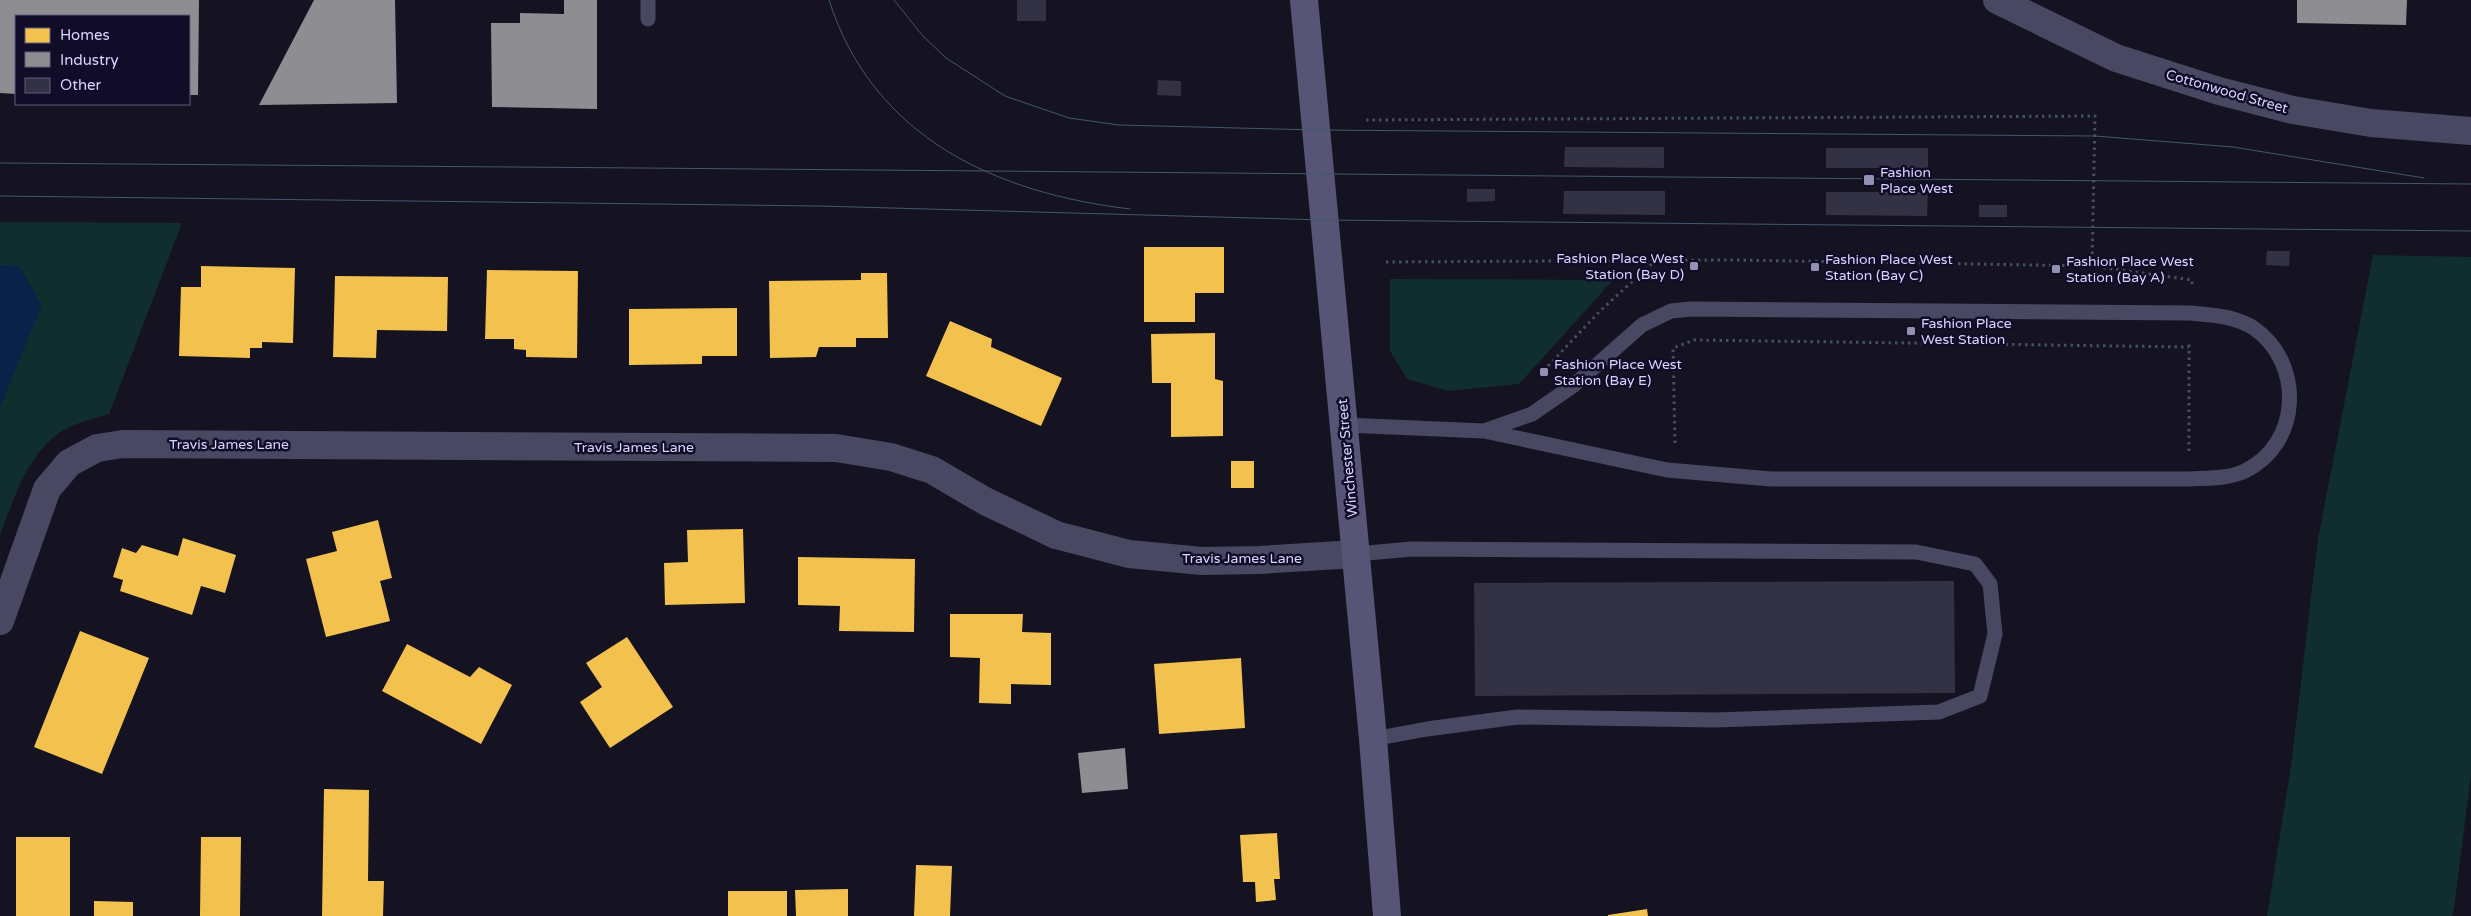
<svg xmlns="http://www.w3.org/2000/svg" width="2471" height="916" font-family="'Varela Round',sans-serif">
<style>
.green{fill:#112e2e}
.water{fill:#092248}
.homes{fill:#f2c14e}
.industry{fill:#8d8d92}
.building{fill:#333144}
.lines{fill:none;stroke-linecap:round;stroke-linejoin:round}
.path{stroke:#425060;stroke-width:3;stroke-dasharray:2.5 4;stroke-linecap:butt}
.service{stroke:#484863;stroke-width:15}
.minor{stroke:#484863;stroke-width:28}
.tertiary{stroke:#484863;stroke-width:28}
.secondary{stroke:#565575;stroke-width:28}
.tram{stroke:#41596b;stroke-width:1}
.poi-dot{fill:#9490b2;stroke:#110d28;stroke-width:2}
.labels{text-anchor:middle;stroke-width:5;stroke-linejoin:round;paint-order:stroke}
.street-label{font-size:14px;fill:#d8d4ff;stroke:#110d28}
.poi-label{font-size:14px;fill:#d8d4ff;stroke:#110d28;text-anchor:start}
</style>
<rect width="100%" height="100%" fill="#151322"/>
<path class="green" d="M 0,222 L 182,223 L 109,414 C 93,419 73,423 59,433 C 26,457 14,499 0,535 Z
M 2373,255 L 2471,257 L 2471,775 L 2454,909 L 2452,916 L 2267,916 L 2291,766 L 2318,539 Z
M 1390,279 L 1613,280 L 1519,384 L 1448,391 L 1407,379 L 1390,351 Z"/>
<path class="water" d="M 0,265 L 19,266 L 42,305 L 0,408 Z"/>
<path class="homes" d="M 1144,247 L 1224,247 L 1224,293 L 1195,293 L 1195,322 L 1144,322 Z
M 201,266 L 295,268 L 293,343 L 262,342 L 262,348 L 250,348 L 250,358 L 179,356 L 181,287 L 201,287 Z
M 487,270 L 578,271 L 577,358 L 526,357 L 526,350 L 514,349 L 514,339 L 485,339 Z
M 861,273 L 887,273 L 888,338 L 856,338 L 856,347 L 819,347 L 816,357 L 770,358 L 769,281 L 861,280 Z
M 335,276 L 448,277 L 447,331 L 377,330 L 376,358 L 333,357 Z
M 737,308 L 737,356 L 702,356 L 702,364 L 629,365 L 629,309 Z
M 950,321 L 992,339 L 991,347 L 1062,378 L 1041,426 L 926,376 Z
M 1215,333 L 1215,379 L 1223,381 L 1223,436 L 1171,437 L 1171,383 L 1152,383 L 1151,334 Z
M 1231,461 L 1254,461 L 1254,488 L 1231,488 Z
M 378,520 L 392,578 L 380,581 L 390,621 L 326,637 L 306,559 L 337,551 L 332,532 Z
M 743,529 L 745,603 L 665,605 L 664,563 L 688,562 L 687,530 Z
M 183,538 L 236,555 L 225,593 L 201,586 L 192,615 L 120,591 L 123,580 L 113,577 L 122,548 L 136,553 L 142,545 L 178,556 Z
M 798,557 L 915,559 L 914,632 L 839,631 L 840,606 L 798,605 Z
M 950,614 L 1023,614 L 1022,632 L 1051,633 L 1051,685 L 1011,684 L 1011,704 L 979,703 L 980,658 L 950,657 Z
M 80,631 L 149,658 L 102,774 L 34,747 Z
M 627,637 L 673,707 L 610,748 L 580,702 L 602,687 L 586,663 Z
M 407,644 L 470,677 L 479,667 L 512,685 L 481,744 L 382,691 Z
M 1241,658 L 1245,728 L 1159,734 L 1154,664 Z
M 324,789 L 369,790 L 368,881 L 384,881 L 383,916 L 322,916 Z
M 1277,833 L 1280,879 L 1274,879 L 1276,900 L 1256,902 L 1255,882 L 1243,882 L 1240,835 Z
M 16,837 L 70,837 L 70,916 L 16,916 Z
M 201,837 L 241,837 L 240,916 L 200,916 Z
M 916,865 L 952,866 L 950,916 L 914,916 Z
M 848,889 L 848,916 L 796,916 L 795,890 Z
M 728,891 L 787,891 L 787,916 L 728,916 Z
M 94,901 L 133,902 L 133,916 L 94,916 Z
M 1647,909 L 1648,916 L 1608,916 L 1608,915 Z"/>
<path class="industry" d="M 0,0 L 199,0 L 198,95 L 189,95 L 189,16 L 16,16 L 16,94 L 0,93 Z
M 314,0 L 395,0 L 397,103 L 259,105 Z
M 564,0 L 597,0 L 597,109 L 492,107 L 491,23 L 520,23 L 520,13 L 564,14 Z
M 2297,0 L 2407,0 L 2406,25 L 2297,23 Z
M 1125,748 L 1128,789 L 1082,793 L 1078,753 Z"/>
<path class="building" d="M 1017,0 L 1046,0 L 1046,21 L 1017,21 Z
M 1158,80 L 1181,81 L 1181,96 L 1157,95 Z
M 1565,147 L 1664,147 L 1664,168 L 1564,167 Z
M 1826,148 L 1928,148 L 1928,168 L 1826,168 Z
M 1467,189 L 1495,189 L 1495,201 L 1467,202 Z
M 1564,191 L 1665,191 L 1665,215 L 1563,214 Z
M 1826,192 L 1928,192 L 1927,216 L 1826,215 Z
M 1979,205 L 2007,205 L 2007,217 L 1979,217 Z
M 2267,251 L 2290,251 L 2289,266 L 2266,265 Z
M 1954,581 L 1955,693 L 1475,696 L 1474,583 Z"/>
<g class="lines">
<path class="path" d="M 1366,120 L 2095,116 L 2092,266 L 2192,280 L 2192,286
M 1386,262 L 1734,260 L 2092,266
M 1548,366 L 1600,311 L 1656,260
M 1675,443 L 1673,348 L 1694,340 L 2189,347
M 2189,451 L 2189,342"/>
<path class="service" d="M 648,19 L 648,0
M 1344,425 L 1484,431 L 1667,470 L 1771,479 L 2189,479 C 2208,478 2228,479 2245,471 C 2301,444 2304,364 2255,329 C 2236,316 2212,315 2190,313 L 1691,309 L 1671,311 L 1642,325 L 1574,385 L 1532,414 L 1484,431
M 1356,554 L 1412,549 L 1916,552 L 1975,564 L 1990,584 L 1995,634 L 1980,696 L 1939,712 L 1715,720 L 1517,717 L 1427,729 L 1373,739"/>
<path class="minor" d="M 0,621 L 47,489 L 69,463 L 97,448 L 123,444 L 836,448 L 891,457 L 932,470 L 985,501 L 1056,535 L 1129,554 L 1202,561 L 1259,560 L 1356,554"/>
<path class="tertiary" d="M 1997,0 L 2116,58 L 2219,91 L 2293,110 L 2371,123 L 2471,131"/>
<path class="secondary" d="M 1304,0 L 1373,739 L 1387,916"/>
<path class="tram" d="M 829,0 C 873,138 996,193 1130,209
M 894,0 L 922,35 L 946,58 L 1005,96 L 1069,118 L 1119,125 L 1316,130 L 2095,136 L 2233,147 L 2424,178
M 0,163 C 824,169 1647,177 2471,184
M 0,196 L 819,206 L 1325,220 L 2471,231"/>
</g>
<g class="poi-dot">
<rect x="1863" y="174" width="12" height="12" rx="2.5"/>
<rect x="1689" y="261" width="10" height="10" rx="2.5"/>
<rect x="1810" y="262" width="10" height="10" rx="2.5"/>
<rect x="2051" y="264" width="10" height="10" rx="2.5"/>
<rect x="1906" y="326" width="10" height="10" rx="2.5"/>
<rect x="1539" y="367" width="10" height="10" rx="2.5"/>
</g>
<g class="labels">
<g class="street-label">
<text transform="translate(2227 91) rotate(16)" y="5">Cottonwood Street</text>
<text x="229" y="449">Travis James Lane</text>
<text x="634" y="452">Travis James Lane</text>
<text transform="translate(1347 458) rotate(-95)" y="5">Winchester Street</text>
<text x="1242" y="563">Travis James Lane</text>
</g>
<g class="poi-label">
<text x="1880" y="177">Fashion<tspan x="1880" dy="16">Place West</tspan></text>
<text x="1684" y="263" text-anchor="end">Fashion Place West<tspan x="1684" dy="16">Station (Bay D)</tspan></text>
<text x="1825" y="264">Fashion Place West<tspan x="1825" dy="16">Station (Bay C)</tspan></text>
<text x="2066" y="266">Fashion Place West<tspan x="2066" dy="16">Station (Bay A)</tspan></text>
<text x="1921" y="328">Fashion Place<tspan x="1921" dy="16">West Station</tspan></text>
<text x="1554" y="369">Fashion Place West<tspan x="1554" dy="16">Station (Bay E)</tspan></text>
</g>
</g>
<rect x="15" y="15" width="175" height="90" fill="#110d28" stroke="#615d7e"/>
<rect x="25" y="28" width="25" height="15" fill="#f2c14e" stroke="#615d7e"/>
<text x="60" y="40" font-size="15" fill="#d8d4ff">Homes</text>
<rect x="25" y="52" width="25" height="15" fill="#8d8d92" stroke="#615d7e"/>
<text x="60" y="65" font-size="15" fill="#d8d4ff">Industry</text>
<rect x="25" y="78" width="25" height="15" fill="#333144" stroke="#615d7e"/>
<text x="60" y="90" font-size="15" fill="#d8d4ff">Other</text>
</svg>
